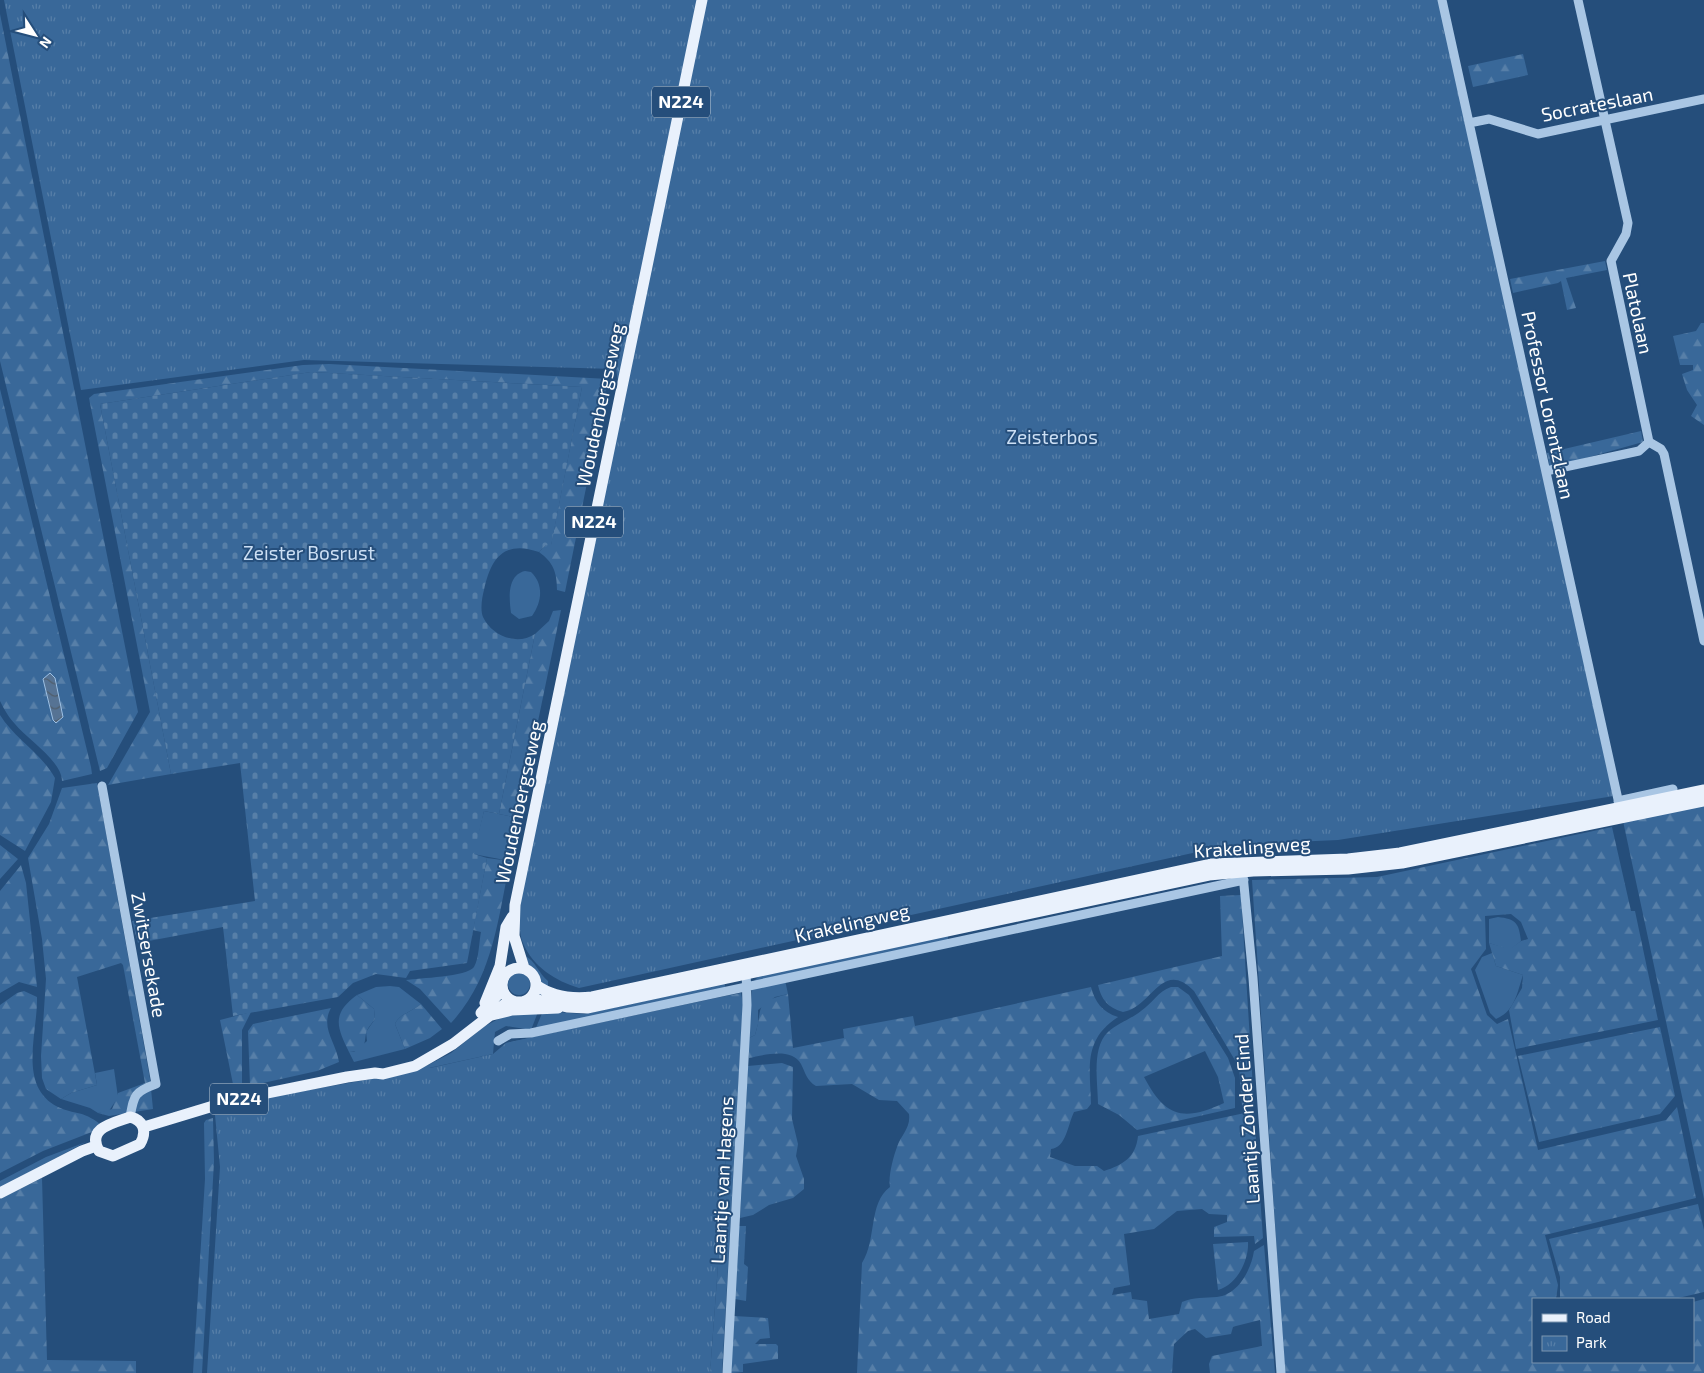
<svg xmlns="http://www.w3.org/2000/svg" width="1704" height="1373" font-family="'Exo 2',sans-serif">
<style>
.green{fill:#396899}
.forest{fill:url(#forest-firs);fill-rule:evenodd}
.cemetery{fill:url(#cemetery-stones)}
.park{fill:url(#park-tufts)}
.water{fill:url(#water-waves);stroke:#9ec1e5}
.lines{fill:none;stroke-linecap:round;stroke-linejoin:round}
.minor{stroke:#a9c6e4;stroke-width:9}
.major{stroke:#e9f1fc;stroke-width:11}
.labels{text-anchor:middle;stroke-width:4;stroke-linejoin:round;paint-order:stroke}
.shield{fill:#254e7b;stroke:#becad7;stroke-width:1}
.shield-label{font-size:18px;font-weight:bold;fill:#fff}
.street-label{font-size:19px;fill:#fff;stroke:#254e7b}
.park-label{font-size:19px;fill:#ccdff4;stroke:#254e7b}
</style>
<defs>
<pattern id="forest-firs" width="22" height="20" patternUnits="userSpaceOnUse" patternTransform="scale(1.25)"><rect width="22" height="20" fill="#396899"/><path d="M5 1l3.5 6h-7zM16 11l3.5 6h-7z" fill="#577fa8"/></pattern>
<pattern id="cemetery-stones" width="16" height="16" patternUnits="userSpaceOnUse" patternTransform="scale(1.25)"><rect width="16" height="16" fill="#396899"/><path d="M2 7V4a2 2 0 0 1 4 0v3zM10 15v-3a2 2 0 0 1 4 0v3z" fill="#577fa8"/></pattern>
<pattern id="park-tufts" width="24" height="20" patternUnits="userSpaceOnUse" patternTransform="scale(1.25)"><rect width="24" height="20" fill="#396899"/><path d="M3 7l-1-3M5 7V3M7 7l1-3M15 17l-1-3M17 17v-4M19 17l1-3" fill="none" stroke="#577fa8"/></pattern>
<pattern id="water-waves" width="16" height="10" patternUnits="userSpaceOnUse" patternTransform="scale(1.25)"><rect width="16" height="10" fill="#567394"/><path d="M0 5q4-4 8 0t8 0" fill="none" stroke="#505e6c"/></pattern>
</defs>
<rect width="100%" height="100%" fill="#254e7b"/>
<path class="green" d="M 525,571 L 531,572 C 544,584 542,602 532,616 L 519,619 L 511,613 C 509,598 507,575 525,571 Z
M 484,811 L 518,818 L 510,861 L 473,854 Z
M 1498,917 C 1516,919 1519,923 1521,941 L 1510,950 L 1489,943 L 1489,919 Z
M 948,933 L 948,941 L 753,982 L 761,974 Z
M 1492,953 L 1496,966 L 1523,975 C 1517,993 1515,1011 1496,1019 L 1490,1013 L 1475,970 L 1482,957 Z
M 525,956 C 535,960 539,974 548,981 L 548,987 C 537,981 528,968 525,956 Z
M508 984a11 11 0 1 1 22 0a11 11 0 1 1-22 0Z
M 785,980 L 788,994 L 775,997 L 758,1010 L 758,1024 L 755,1035 L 749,1038 L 752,989 Z
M 724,981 L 726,990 L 535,1030 L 543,1011 L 584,1014 L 681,993 Z
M 390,986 L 399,987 L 421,1004 C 413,1011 398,1015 395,1024 L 405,1049 L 354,1062 L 349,1052 L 354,1052 L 367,1041 L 366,1032 L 375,1019 L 374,1009 L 357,995 L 376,987 Z
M 538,1012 L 531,1030 L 506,1026 L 495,1032 L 493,1054 L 429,1068 L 428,1065 L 451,1053 L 485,1026 L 506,1015 Z
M 114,1069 L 118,1097 L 109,1111 L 98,1113 L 90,1108 L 61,1099 L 71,1093 L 97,1085 L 95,1073 Z
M 86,1142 L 0,1188 L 0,1181 L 46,1157 Z"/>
<path class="forest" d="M 0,14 L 138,712 L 107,768 L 100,771 L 0,361 Z
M 1523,54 L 1528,75 L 1473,87 L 1468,66 Z
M 1605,261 L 1607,270 L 1566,278 L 1576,308 L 1567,310 L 1561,281 L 1558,283 L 1513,293 L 1510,279 Z
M 1701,323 L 1704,323 L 1704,425 L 1691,416 L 1697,405 L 1687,390 L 1682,374 L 1693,370 L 1693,365 L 1680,365 L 1673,336 L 1696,331 Z
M 329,364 L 608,379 L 565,592 L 557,590 C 557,572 553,562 539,552 L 546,545 L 551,545 L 582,387 L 311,372 L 100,404 L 171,774 L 108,785 L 150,712 L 89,398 L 94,394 L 303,365 Z
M 0,389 L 91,767 L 92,774 L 62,781 C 62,761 27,739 15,724 C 9,718 4,709 0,701 ZM 55,678 L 56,684 L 53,720 L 43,679 Z
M 1641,431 L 1643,442 L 1550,468 L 1547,453 Z
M 561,610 L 518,818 L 499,814 L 535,634 L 549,621 L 553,611 Z
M 0,715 C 15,739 41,753 55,778 L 51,802 L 25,851 L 0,835 Z
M 97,783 L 150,1079 L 153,1109 L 109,1116 L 98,1113 L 112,1109 L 118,1093 L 145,1083 L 123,965 L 121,963 L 77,977 L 97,1085 L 71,1093 L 61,1099 L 46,1089 L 42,1078 L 41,1056 L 46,979 L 42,939 L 28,858 L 49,824 L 62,788 Z
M 1704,804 L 1704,1199 L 1623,821 Z
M 1612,827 L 1631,911 L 1635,911 L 1658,1020 L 1516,1049 L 1509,1010 L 1522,988 L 1523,975 L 1496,966 L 1489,943 L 1510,949 L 1521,941 L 1528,939 L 1521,922 L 1511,914 L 1485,916 L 1486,949 L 1471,969 L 1487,1015 L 1497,1024 L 1508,1019 L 1538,1150 L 1666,1120 L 1677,1107 L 1696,1198 L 1545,1235 L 1558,1285 L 1556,1299 L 1533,1299 L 1533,1362 L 1693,1362 L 1693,1302 L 1704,1299 L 1704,1373 L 1285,1373 L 1252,880 L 1377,877 Z
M 0,845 L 18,859 L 0,879 Z
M 487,858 L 510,861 C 498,919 493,978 451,1023 L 420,989 L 406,980 C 419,978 467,977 474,967 C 479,959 479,942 481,932 L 473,930 Z
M 21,865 L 26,883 L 37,987 L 19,982 L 0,993 L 0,891 Z
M 1241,895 L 1254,1105 L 1242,1106 L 1239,1067 L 1194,991 C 1162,958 1152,1007 1123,1012 C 1108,1008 1101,999 1098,985 L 1222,956 L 1220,896 Z
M 1091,987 C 1095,1002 1102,1012 1118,1017 C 1083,1040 1090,1067 1091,1104 L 1087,1109 L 1074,1112 C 1068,1124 1066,1148 1051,1149 L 1050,1157 L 1075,1166 L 1097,1166 L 1104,1171 C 1123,1165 1136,1157 1138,1136 L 1254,1111 L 1263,1238 L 1255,1244 L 1254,1236 L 1214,1237 L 1214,1227 L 1227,1222 L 1227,1215 L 1209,1214 L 1202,1209 L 1177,1211 L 1154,1229 L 1124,1234 L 1130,1285 L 1114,1288 L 1112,1295 L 1131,1292 L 1132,1299 L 1147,1301 L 1149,1319 L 1179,1314 L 1182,1302 C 1193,1297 1206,1298 1217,1297 C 1238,1295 1251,1270 1254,1251 L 1264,1245 L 1275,1373 L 1210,1373 L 1209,1364 L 1212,1356 L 1262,1346 L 1260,1320 L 1236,1326 L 1233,1327 L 1231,1334 L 1206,1338 L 1195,1329 L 1188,1331 L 1174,1344 L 1172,1373 L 857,1373 L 862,1263 C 877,1240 868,1203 890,1187 C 888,1177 893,1158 897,1147 C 901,1135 911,1128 909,1114 L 897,1101 L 879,1100 L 852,1084 L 816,1086 C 807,1081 805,1072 801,1064 C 792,1047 763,1055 749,1058 L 749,1038 L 755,1035 C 764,1006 752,1003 788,994 L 793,1048 L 844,1038 L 843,1029 L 913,1016 L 915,1026 Z
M 1171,987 L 1178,987 L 1189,995 L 1228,1058 L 1235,1078 L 1235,1108 L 1137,1130 L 1119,1115 L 1098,1104 C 1098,1083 1091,1048 1108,1032 C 1118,1023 1131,1019 1141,1011 C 1152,1004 1158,991 1171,987 ZM 1205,1051 L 1218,1077 L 1224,1103 C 1183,1122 1165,1117 1144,1077 Z
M 24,991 L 37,997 C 38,1033 17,1086 58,1107 C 75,1115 82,1110 100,1124 L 97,1130 L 43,1151 L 0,1173 L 0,1005 L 17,993 Z
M 741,993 L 743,1003 L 722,1373 L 710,1373 L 731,1090 L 506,1043 Z
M 357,995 L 374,1009 L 375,1019 C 372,1023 367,1029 366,1033 C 364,1047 365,1051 349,1052 C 337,1027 331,1014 357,995 Z
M 421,1004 L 442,1029 L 430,1038 L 405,1049 L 395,1024 C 398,1015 413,1011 421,1004 Z
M 331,1008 C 320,1028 336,1042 339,1062 L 317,1071 L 250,1086 L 248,1031 L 253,1024 Z
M 251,1012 L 242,1030 L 242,1087 L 234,1089 L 220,1020 Z
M 1660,1027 L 1675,1096 L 1660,1114 L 1539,1142 L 1518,1056 Z
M 782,1063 L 793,1067 L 792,1119 L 798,1144 L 796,1156 L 804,1179 L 804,1189 L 793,1198 L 769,1205 L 753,1215 L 740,1218 L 748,1066 Z
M 213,1118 L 214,1162 L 202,1373 L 193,1373 L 205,1179 L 204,1123 L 206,1120 Z
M 42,1178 L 47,1360 L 136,1361 L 136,1373 L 0,1373 L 0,1199 Z
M 1698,1204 L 1704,1230 L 1704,1292 L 1674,1299 L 1560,1299 L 1560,1277 L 1549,1239 Z
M 739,1226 L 746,1226 L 744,1264 L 748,1267 L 746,1301 L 735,1299 Z
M 1248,1242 C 1249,1260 1237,1285 1218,1290 L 1213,1244 Z
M 734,1316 L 768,1318 L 770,1338 L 760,1339 L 755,1344 L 776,1344 L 778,1346 L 778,1359 L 743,1364 L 743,1372 L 731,1373 Z"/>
<path class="cemetery" d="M 311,372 L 582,387 L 551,546 L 546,545 L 539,552 C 505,540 491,557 484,590 C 482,597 480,610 483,617 C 492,636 517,646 535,634 L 499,814 L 484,811 L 474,854 L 487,858 L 467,963 L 410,971 L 406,978 L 376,974 L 353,983 L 338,997 L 233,1016 L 223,927 L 138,943 L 132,921 L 255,901 L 240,763 L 171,774 L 100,404 Z"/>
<path class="park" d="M 4,0 L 1441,0 L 1614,796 L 1338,840 L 1229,845 L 579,988 C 556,981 533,967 523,943 C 519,935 520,921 519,912 L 618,381 L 616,369 L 304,360 L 81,390 Z
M 731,995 L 734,1005 L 731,1090 L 710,1373 L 207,1373 L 220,1167 L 215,1115 L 270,1097 L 410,1072 L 428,1065 L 430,1068 L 493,1054 L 506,1043 Z"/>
<path class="water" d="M 50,673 L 55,678 L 63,717 L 56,723 L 53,720 L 43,679 Z"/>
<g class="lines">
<path class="minor" d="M 1442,0 L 1621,813
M 1469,123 L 1489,119 L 1538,134 L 1704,99
M 1649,442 L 1661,449 L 1664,454 L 1704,641
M 1546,471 L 1639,451 L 1649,442 L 1611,261 L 1626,234 L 1628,223 L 1578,0
M 102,786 L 156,1084 C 134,1092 134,1095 130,1117
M 1618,801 L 1673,789
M 1243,875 L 1253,978 L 1281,1373
M 498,1041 L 510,1034 L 531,1033 L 1244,880
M 727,1373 L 747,1005 L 746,969"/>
<path class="major" d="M502 985a17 17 0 1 1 34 0a17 17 0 1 1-34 0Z
M 524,968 L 514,936 L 515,905 L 702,0
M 536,985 C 552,997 573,999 592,997 L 1212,864 L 1348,859 L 1400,853 L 1704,790
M 530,998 L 567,1007 L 587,1008 L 1209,875 L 1253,871 L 1348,869 L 1402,863 L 1704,801
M 485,1003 L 500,966 L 506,927 L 512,917
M 481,1013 L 502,990
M 492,1015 L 512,1010 L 558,1008
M 130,1117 C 144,1120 147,1132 140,1144 L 113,1156 L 99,1151 C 86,1128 113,1123 130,1117 Z
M 144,1127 L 233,1100 L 347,1077 L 375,1073 L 383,1074 L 415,1066 L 453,1044 L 510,1000
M 0,1193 L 82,1151 L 96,1146"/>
</g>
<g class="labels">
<g class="shield">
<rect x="652" y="86.5" width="58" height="31" rx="4"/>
<rect x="565" y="506.5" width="58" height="31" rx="4"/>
<rect x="210" y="1083.5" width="58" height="31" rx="4"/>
</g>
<g class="shield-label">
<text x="681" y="108">N224</text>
<text x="594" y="528">N224</text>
<text x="239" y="1105">N224</text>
</g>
<g class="street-label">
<text transform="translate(1597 104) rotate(-11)" y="7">Socrateslaan</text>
<text transform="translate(1638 313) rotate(78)" y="7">Platolaan</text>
<text transform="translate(600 405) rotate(-78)" y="7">Woudenbergseweg</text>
<text transform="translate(1548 405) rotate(78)" y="7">Professor Lorentzlaan</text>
<text transform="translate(519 802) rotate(-78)" y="7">Woudenbergseweg</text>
<text transform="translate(1252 847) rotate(-4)" y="7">Krakelingweg</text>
<text transform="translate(852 923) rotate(-13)" y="7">Krakelingweg</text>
<text transform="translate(149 955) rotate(80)" y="7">Zwitsersekade</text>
<text transform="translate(1247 1119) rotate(-94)" y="7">Laantje Zonder Eind</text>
<text transform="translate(722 1180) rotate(-87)" y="7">Laantje van Hagens</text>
</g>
<g class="park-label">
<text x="1052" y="444">Zeisterbos</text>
<text x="309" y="560">Zeister Bosrust</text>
</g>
</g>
<rect x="1532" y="1298" width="162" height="65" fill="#254e7b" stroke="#7c95b0"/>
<rect x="1542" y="1314" width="25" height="8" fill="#e9f1fc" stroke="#7c95b0"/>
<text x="1576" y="1323" font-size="15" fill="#ffffff">Road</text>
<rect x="1542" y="1336" width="25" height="15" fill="url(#park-tufts)" stroke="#7c95b0"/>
<text x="1576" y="1348" font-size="15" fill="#ffffff">Park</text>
<g transform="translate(35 35) rotate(126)" stroke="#254e7b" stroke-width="4" paint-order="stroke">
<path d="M0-4L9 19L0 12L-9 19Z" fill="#ffffff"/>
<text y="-8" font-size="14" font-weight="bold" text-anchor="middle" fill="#ffffff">N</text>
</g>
</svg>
